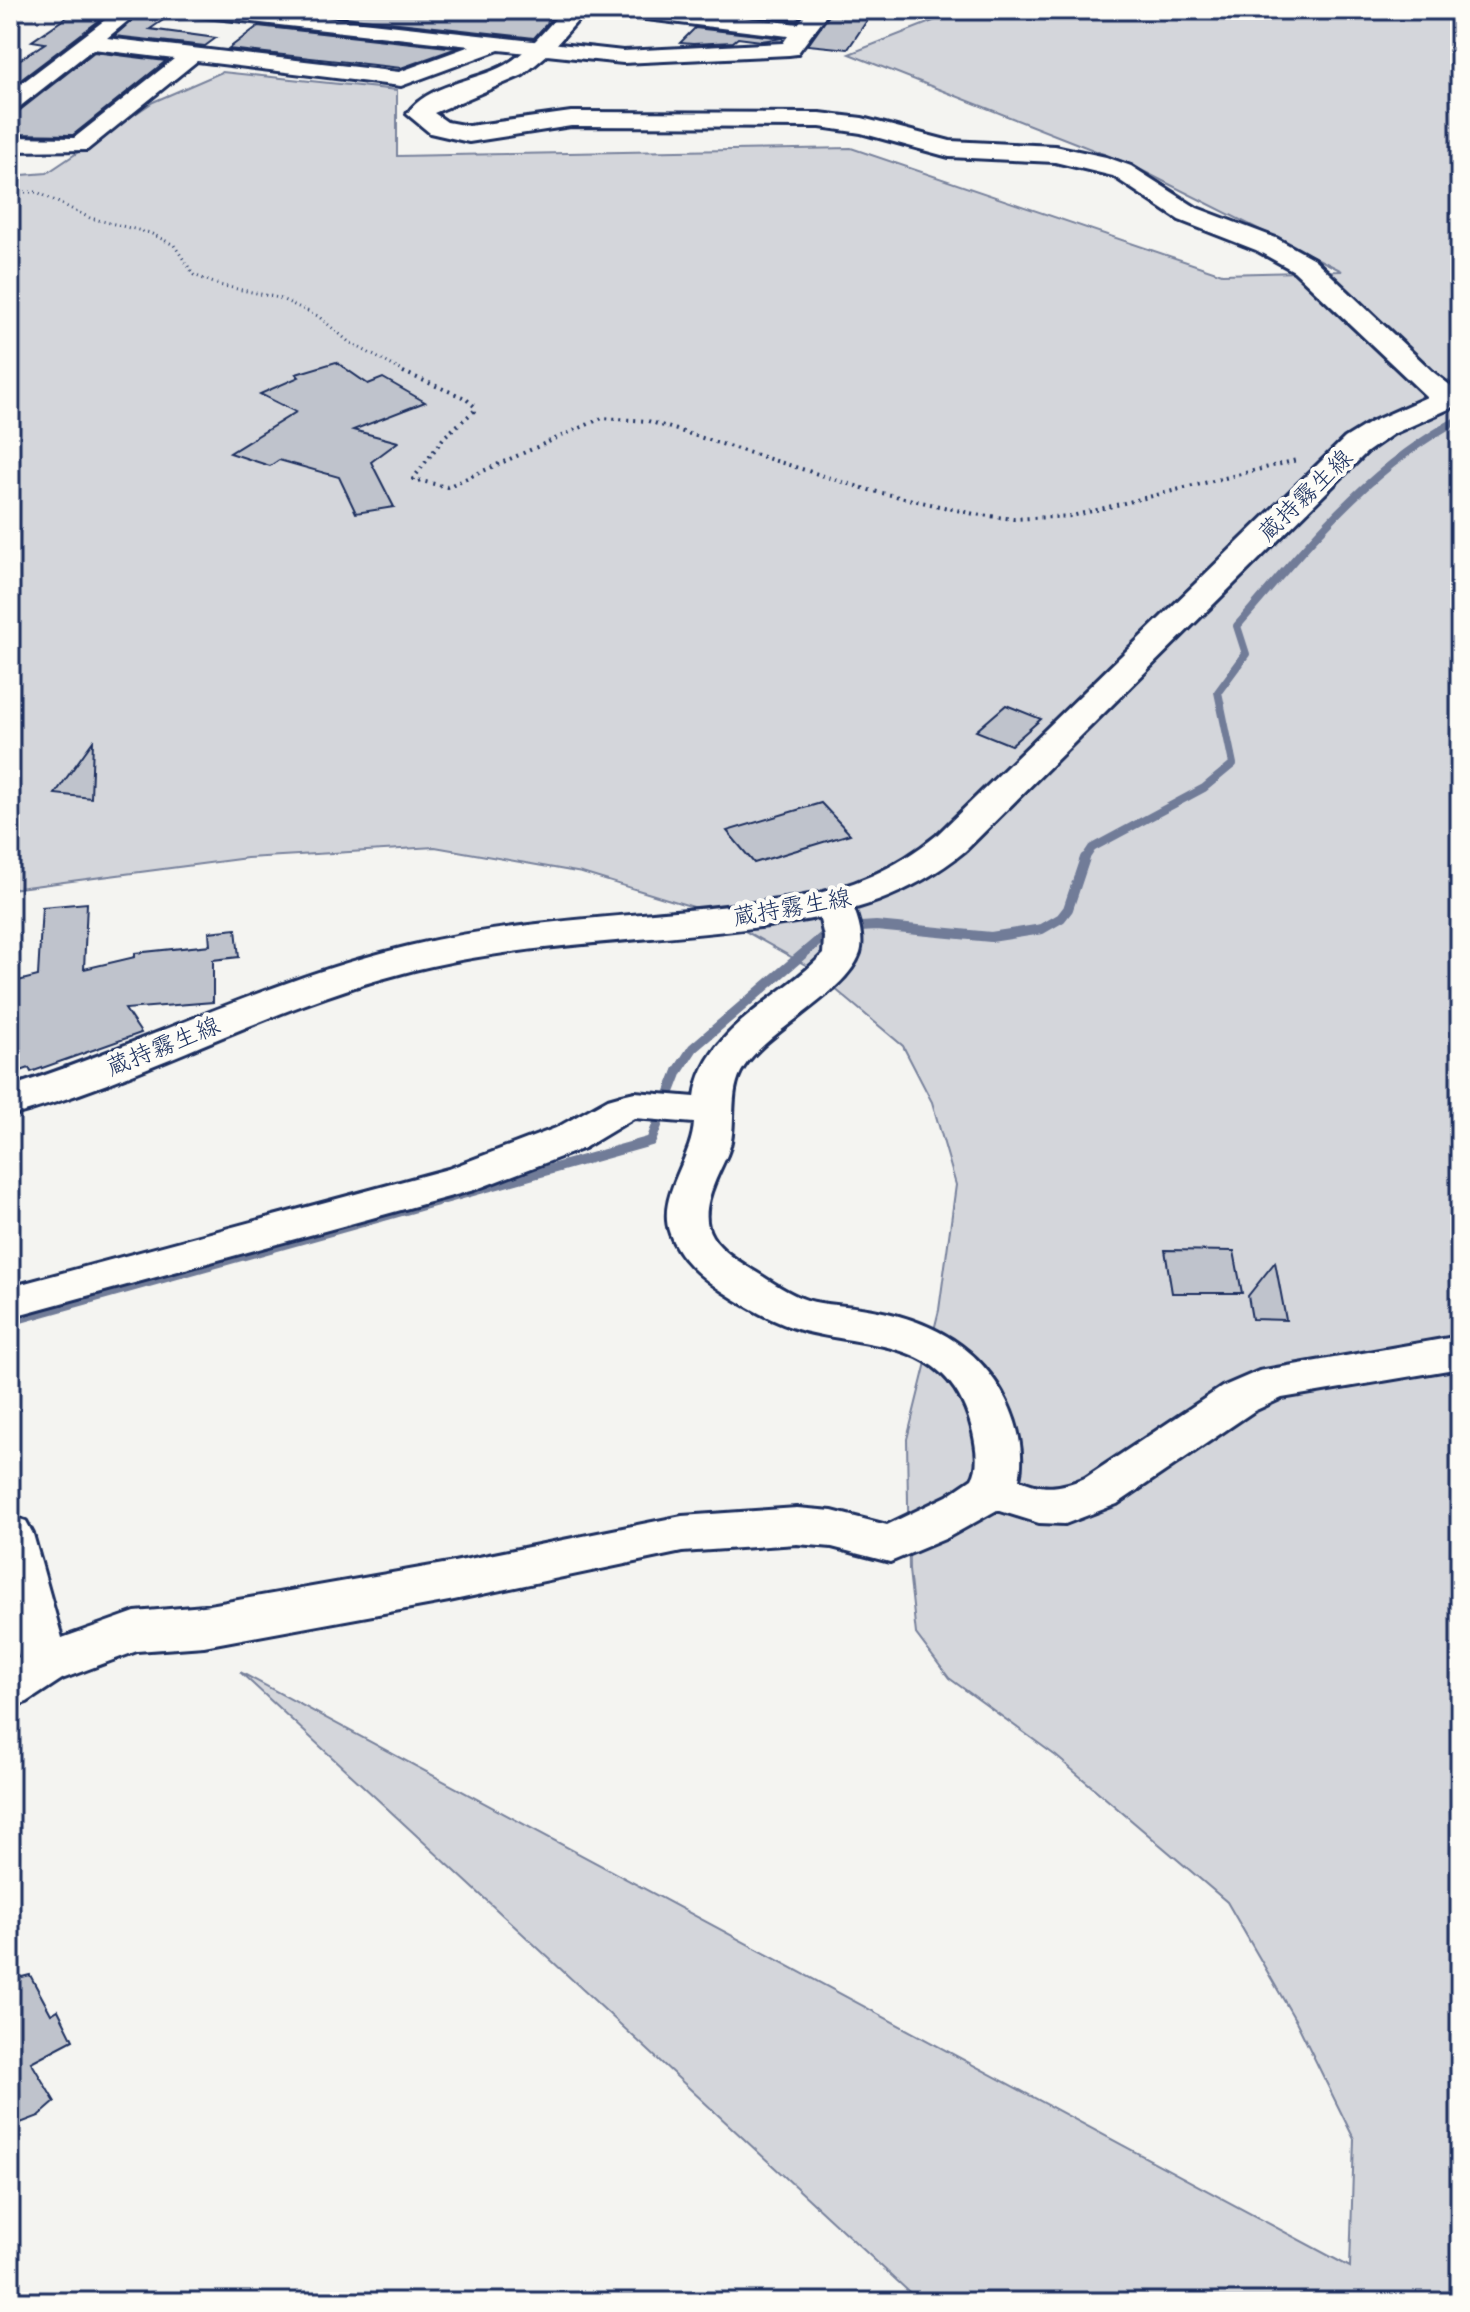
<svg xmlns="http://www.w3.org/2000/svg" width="1470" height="2312" font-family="Delius,'Klee One',sans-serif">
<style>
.green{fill:#d4d6db;stroke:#78829c;stroke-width:2}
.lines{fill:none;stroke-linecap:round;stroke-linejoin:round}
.stream-far1{stroke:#717c98;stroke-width:8}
.stream{stroke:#717c98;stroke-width:10}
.building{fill:#bfc3cc;stroke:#1b2f5e;stroke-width:2}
.street-casing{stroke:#1b2f5e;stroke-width:6}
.secondary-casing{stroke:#1b2f5e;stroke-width:6}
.path-far1{stroke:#1b2f5e;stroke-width:3;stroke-dasharray:1 4;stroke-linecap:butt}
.path{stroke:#1b2f5e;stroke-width:4;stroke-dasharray:2 5;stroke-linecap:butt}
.street{fill:#fdfcf7;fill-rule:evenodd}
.secondary{fill:#fdfcf7;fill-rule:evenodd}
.labels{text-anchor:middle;stroke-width:8;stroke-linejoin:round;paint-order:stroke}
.street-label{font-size:24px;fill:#1b2f5e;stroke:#fdfcf7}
</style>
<rect width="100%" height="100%" fill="#f4f4f1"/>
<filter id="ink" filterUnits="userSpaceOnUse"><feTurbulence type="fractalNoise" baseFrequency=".0125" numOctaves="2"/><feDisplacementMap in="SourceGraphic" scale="16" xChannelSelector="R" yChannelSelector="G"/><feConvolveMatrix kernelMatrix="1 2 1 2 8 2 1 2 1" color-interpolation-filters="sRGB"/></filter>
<g filter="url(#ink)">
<path class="green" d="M 961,10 L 1460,10 L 1460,2302 L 920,2302 L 240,1672 L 1350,2267 L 1354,2139 L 1297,2023 L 1227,1902 L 1056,1756 L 949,1678 L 916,1634 L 909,1570 L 907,1439 L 939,1310 L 956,1185 L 932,1102 L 903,1046 L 809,967 L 713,913 L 582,873 L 435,847 L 247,858 L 10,889 L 10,176 L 47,173 L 153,102 L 222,72 L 397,90 L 397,156 L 851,148 L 1222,274 L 1342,271 L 1129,164 L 849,54 Z"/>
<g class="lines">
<path class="stream-far1" d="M 1084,860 L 1092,848 L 1204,788 L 1233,764 L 1218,692 L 1246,654 L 1237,626 C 1305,548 1367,468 1460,419"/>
<path class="stream" d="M 10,1321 L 651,1141 L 678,1071 L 693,1048 L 824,936 L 845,928 L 876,926 L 991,937 L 1042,929 L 1061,918 L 1068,909 L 1085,858"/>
</g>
<path class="building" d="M 77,10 L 113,10 L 10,88 L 10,66 L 45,43 L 32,41 Z
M 144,10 L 178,10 L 150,29 L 216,38 L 205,46 L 114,36 Z
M 281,10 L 559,10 L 534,38 Z
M 713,10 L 805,10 L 797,21 Z
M 833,10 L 874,10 L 848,49 L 808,45 Z
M 258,26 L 457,48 L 401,68 L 228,49 Z
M 695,28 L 783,38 L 761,41 L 738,38 L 733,42 L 693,44 L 680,43 Z
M 94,52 L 166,61 L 73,135 L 10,134 L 10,113 L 20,110 Z
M 336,362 L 368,384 L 383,378 L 425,402 L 353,430 L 398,442 L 371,462 L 394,507 L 356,513 L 339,477 L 279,460 L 270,466 L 230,453 L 296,412 L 260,394 L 299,377 L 296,374 Z
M 1006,705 L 1041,719 L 1011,745 L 976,731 Z
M 93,741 L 91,798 L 55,794 Z
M 821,803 L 850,834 L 754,863 L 727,831 Z
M 87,903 L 84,969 L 135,957 L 135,953 L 210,945 L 209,932 L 236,929 L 239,957 L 213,960 L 213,1002 L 125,1009 L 141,1033 L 31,1072 L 29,1068 L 10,1075 L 10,983 L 38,976 L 42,907 Z
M 1165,1250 L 1234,1251 L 1242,1293 L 1172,1293 Z
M 1275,1262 L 1286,1320 L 1252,1319 L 1248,1296 Z
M 30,1975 L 51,2014 L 58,2010 L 73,2040 L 31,2062 L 55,2102 L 39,2116 L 10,2127 L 10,1980 Z"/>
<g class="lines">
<defs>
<path id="street" d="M 10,10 L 24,10 L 17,17 L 10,19 Z
M 118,10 L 141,10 L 107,38 L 399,72 L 470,46 L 197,16 L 187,10 L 254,10 L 623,51 L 783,43 L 788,36 L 621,16 L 611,10 L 676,10 L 798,24 L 809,10 L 830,10 L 797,54 L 789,55 L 623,63 L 499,50 L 401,86 L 197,61 L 87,150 L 10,151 L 10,137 L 74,138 L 174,59 L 93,49 L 18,108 L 10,110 L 10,92 Z
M 834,892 L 847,895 C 856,909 865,937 860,953 C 847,993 769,1029 744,1067 C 726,1093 739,1127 727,1155 C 717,1177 697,1212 712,1236 C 721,1251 740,1262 754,1271 C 771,1281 788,1294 807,1300 C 824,1305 844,1305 861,1308 C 924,1317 979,1343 1007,1402 C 1018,1425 1025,1454 1019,1479 C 1042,1491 1061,1488 1085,1478 L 1222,1387 L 1259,1371 L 1460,1336 L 1460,1368 L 1282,1398 L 1254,1411 L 1117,1504 L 1065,1524 L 1039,1523 L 997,1510 L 947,1538 L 890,1562 L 832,1547 L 797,1544 L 682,1552 L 449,1601 L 204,1646 L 137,1651 L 62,1679 L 27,1702 L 10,1708 L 10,1662 L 19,1657 L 10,1623 L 10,1516 L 26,1521 L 33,1534 L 62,1638 L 135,1612 L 204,1606 L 449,1563 L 682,1516 L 797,1508 L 832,1511 L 887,1525 L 947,1496 L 972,1479 C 980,1466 976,1446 973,1432 C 950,1338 877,1349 804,1331 C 774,1323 748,1308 722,1291 C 700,1276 679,1259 670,1234 C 656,1196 692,1160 694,1123 L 634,1118 L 584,1148 L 474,1190 L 10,1317 L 10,1287 L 448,1169 L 556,1128 L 608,1099 L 622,1095 L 635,1092 L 695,1097 C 703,1030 781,999 823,954 L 824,937 L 816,903 L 821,895 Z"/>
<path id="secondary" d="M 563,10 L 587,10 L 548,54 L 523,75 L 434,113 L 447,122 L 469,126 L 571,112 L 820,113 L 862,118 L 950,141 L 1055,146 L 1106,157 L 1131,166 L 1197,208 L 1276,238 L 1314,259 L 1433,372 L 1451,386 L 1460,384 L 1460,404 L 1393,434 L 1367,452 L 965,851 C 910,896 850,914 782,924 C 656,943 526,940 403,973 C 267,1008 145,1079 10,1116 L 10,1087 C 145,1043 271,979 409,946 C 536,915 669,917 799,897 C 852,888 895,869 937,835 L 1345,438 L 1371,422 L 1427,397 L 1294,271 L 1256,250 L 1179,220 L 1113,176 L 1055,162 L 949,157 L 861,133 L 820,127 L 571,126 L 469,142 L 430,133 L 407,114 C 427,84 474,82 505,65 C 528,52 546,29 563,10 Z"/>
</defs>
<use href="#street" class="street-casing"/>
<use href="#secondary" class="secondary-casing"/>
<path class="path-far1" d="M 10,192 L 37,192 L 90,218 L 150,233 L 174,245 L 194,275 L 219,285 L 279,298 L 318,316 L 349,342 L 408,374"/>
<path class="path" d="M 403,372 L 465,398 L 474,406 L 474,411 L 445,436 L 413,479 L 447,487 L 602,418 L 648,421 L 869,490 L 974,514 L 1013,519 L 1072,516 L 1297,460"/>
<use href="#street" class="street"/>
<use href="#secondary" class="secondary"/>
</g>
</g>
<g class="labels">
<g class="street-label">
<text transform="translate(1305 495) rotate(-44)" y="8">蔵持霧生線</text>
<text transform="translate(792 907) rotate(-10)" y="8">蔵持霧生線</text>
<text transform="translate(163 1046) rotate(-22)" y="8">蔵持霧生線</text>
</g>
</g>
<rect width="1470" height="2312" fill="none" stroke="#fdfcf7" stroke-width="40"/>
<rect x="20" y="20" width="1430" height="2272" fill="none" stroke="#1b2f5e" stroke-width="3" filter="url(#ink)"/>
</svg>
